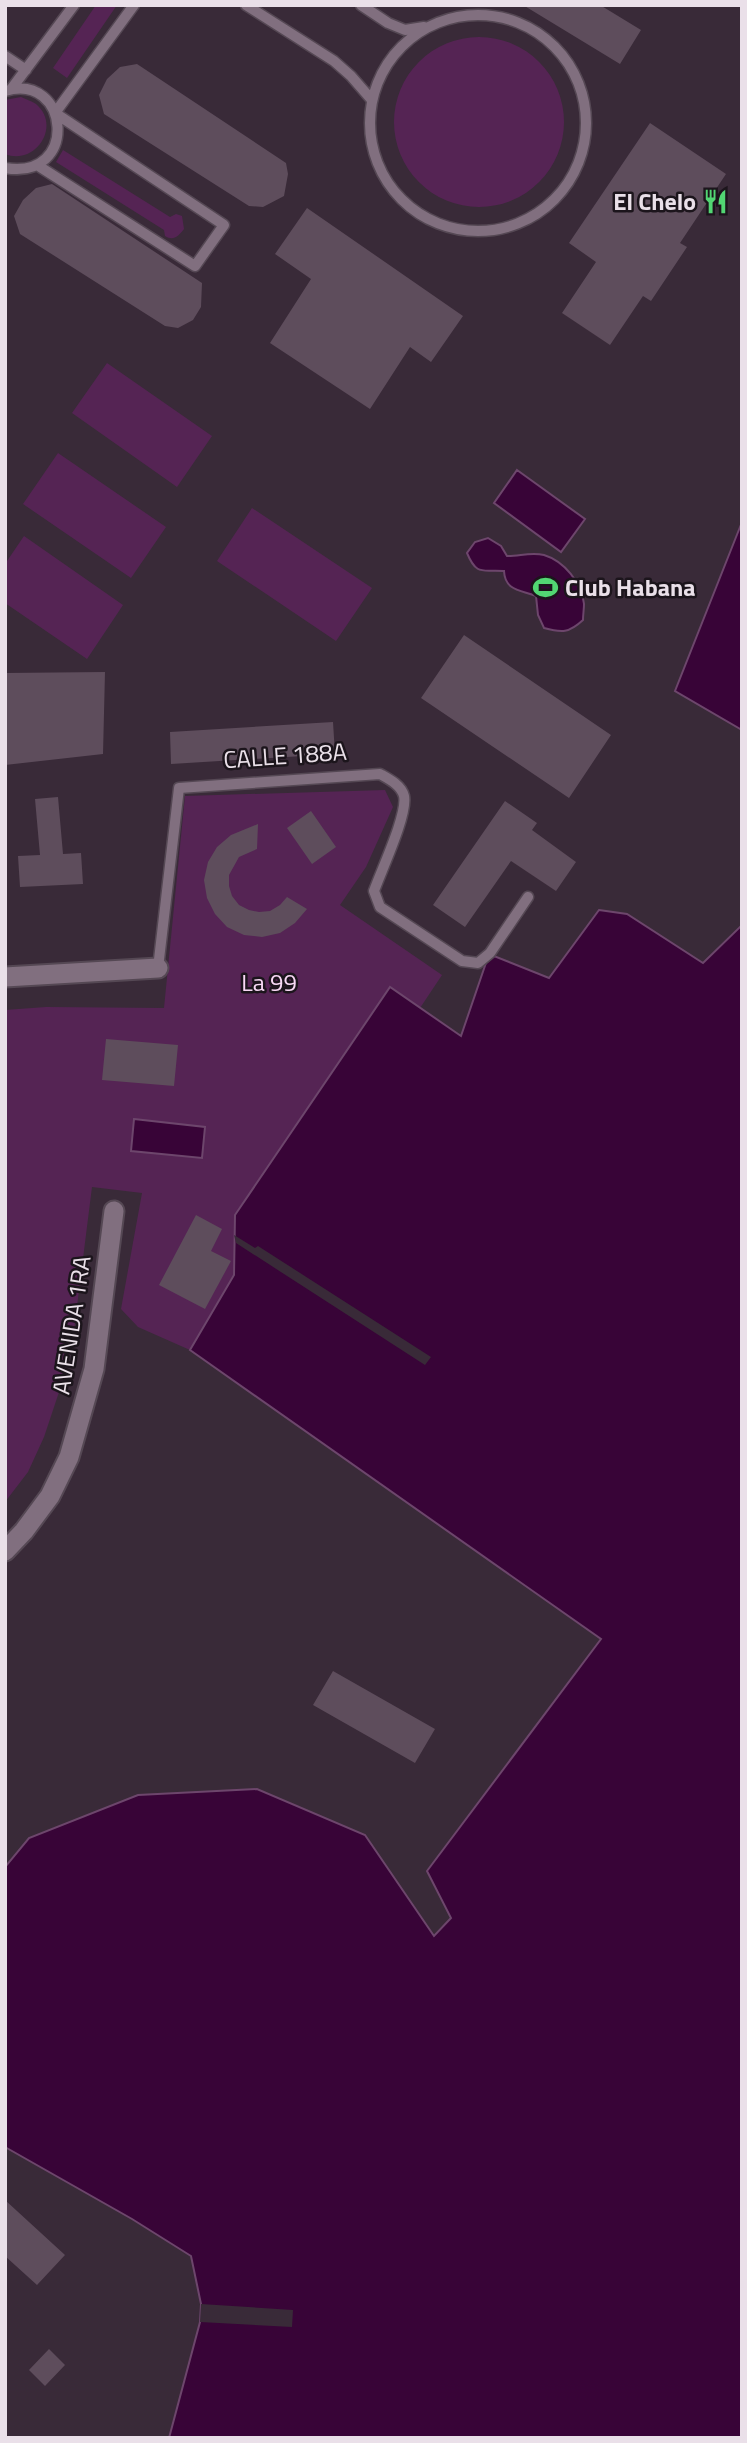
<svg xmlns="http://www.w3.org/2000/svg" width="747" height="2443" font-family="'Titillium Web',sans-serif">
<style>
.green{fill:#552454}
.water{fill:#380437;stroke:#6d466c;stroke-width:2}
.pier{fill:#392a38}
.building{fill:#5e4d5c}
.lines{fill:none;stroke-linecap:round;stroke-linejoin:round}
.lane-casing{stroke:#554854;stroke-width:13}
.street-casing{stroke:#554854;stroke-width:23}
.lane{stroke:#816f7f;stroke-width:10}
.street{stroke:#816f7f;stroke-width:19}
.labels{text-anchor:middle;stroke-width:5;stroke-linejoin:round;paint-order:stroke}
.poi-label{font-size:24px;font-weight:bold;fill:#eae0e9;stroke:#1c151c;text-anchor:end}
.street-label{font-size:24px;fill:#eae0e9;stroke:#1c151c}
.park-label{font-size:24px;fill:#f8d8f5;stroke:#1c151c}
</style>
<rect width="100%" height="100%" fill="#392a38"/>
<path class="green" d="M 96,5 L 117,5 L 67,78 L 53,68 Z
M394 122a85 85 0 1 1 170 0a85 85 0 1 1-170 0Z
M 21,97 C 25,99 32,101 36,104 C 62,126 35,166 5,154 L 5,100 Z
M 63,150 L 170,217 L 176,214 L 182,216 L 184,229 C 178,237 173,241 165,236 L 164,230 L 56,162 Z
M 107,363 L 212,436 L 177,487 L 72,413 Z
M 58,453 L 166,527 L 131,578 L 23,504 Z
M 252,508 L 372,588 L 336,641 L 217,561 Z
M 24,536 L 123,605 L 87,659 L 5,603 L 5,564 Z
M 385,790 L 393,807 L 366,867 L 340,905 L 442,975 L 420,1008 L 389,988 L 234,1235 L 234,1275 L 190,1350 L 138,1327 L 121,1309 L 142,1193 L 92,1187 L 72,1346 L 59,1392 L 44,1437 L 28,1472 L 5,1502 L 5,1010 L 46,1007 L 164,1008 L 185,796 Z"/>
<path class="water" d="M 517,470 L 585,519 L 561,552 L 494,503 Z
M 742,522 L 742,730 L 675,691 Z
M 488,538 L 501,546 L 507,556 C 520,556 531,552 544,555 C 564,561 582,583 584,604 C 584,609 583,615 583,620 C 569,633 562,633 544,628 L 538,615 L 536,596 C 521,590 505,591 504,571 C 483,569 477,577 467,553 L 475,542 Z
M 599,910 L 627,914 L 703,963 L 742,925 L 742,2438 L 169,2438 L 200,2322 L 201,2304 L 191,2256 L 132,2219 L 5,2147 L 5,1867 L 29,1838 L 138,1795 L 257,1789 L 365,1835 L 434,1936 L 451,1918 L 427,1871 L 601,1639 L 190,1350 L 234,1275 L 235,1215 L 390,987 L 461,1036 L 489,954 L 549,978 Z
M 134,1119 L 205,1127 L 202,1158 L 131,1151 Z"/>
<path class="pier" d="M 234,1235 L 255,1248 L 258,1246 L 431,1357 L 425,1365 L 236,1243 Z
M 201,2304 L 293,2310 L 292,2327 L 200,2322 Z"/>
<path class="building" d="M 523,5 L 600,5 L 641,30 L 620,64 Z
M 137,64 L 286,163 L 288,174 L 284,196 L 263,207 L 249,206 L 104,114 L 99,95 L 107,79 L 120,67 Z
M 650,123 L 726,174 L 680,243 L 687,247 L 651,301 L 643,296 L 610,345 L 562,313 L 596,262 L 569,243 Z
M 52,184 L 202,283 L 201,307 L 193,320 L 178,328 L 165,326 L 20,234 L 14,216 L 23,200 L 36,188 Z
M 307,208 L 463,316 L 431,362 L 410,347 L 370,409 L 270,343 L 311,279 L 275,254 Z
M 464,635 L 611,735 L 569,798 L 421,698 Z
M 105,672 L 103,754 L 5,765 L 5,673 Z
M 333,722 L 335,754 L 171,764 L 170,732 Z
M 58,797 L 63,854 L 81,853 L 83,884 L 20,887 L 18,856 L 40,855 L 35,799 Z
M 505,801 L 537,823 L 532,830 L 576,862 L 556,891 L 511,861 L 465,927 L 433,905 Z
M 311,811 L 336,847 L 312,864 L 287,828 Z
M 258,824 L 257,849 L 239,857 L 229,875 L 229,886 L 232,896 L 239,905 L 249,910 L 259,912 L 270,911 L 280,905 L 287,897 L 307,909 L 295,923 L 280,933 L 262,937 L 244,935 L 227,927 L 215,914 L 207,898 L 204,880 L 208,862 L 217,847 L 231,835 Z
M 106,1039 L 178,1045 L 174,1086 L 102,1080 Z
M 196,1215 L 222,1229 L 211,1251 L 231,1261 L 205,1309 L 159,1285 Z
M 333,1671 L 435,1729 L 415,1763 L 313,1705 Z
M 5,2200 L 65,2255 L 37,2285 L 5,2256 Z
M 49,2349 L 65,2365 L 45,2386 L 29,2370 Z"/>
<g class="lines">
<defs>
<path id="lane" d="M 246,5 L 334,61 L 351,76 L 371,99
M 361,5 L 388,23 L 405,30 L 424,27
M370 123a108 108 0 1 1 216 0a108 108 0 1 1-216 0Z
M 5,56 L 26,70
M 12,88 L 74,5
M 5,91 C 70,71 80,181 5,168
M 37,165 L 195,266 L 224,225 L 55,113 L 134,5
M 158,968 L 179,788 L 380,774 C 389,779 401,785 404,796 C 408,814 381,871 374,891 L 380,907 L 462,961 L 478,963 L 490,953 L 528,897"/>
<path id="street" d="M 5,977 L 158,968
M 5,1551 L 24,1531 L 50,1496 L 69,1457 L 94,1369 L 114,1211"/>
</defs>
<use href="#lane" class="lane-casing"/>
<use href="#street" class="street-casing"/>
<use href="#lane" class="lane"/>
<use href="#street" class="street"/>
</g>
<defs>
<symbol id="restaurant-bare" viewBox="-9 -9 18 18"><path d="M-5-6h1v4h1v-4h1v4h1v-4h1v5L-1.5 .5V6h-2V.5L-5-1ZM5-6V6H3V1.5H1.5Q1.5-4 5-6Z" fill="#52d673" stroke="#1c151c" stroke-width="2.5" paint-order="stroke"/></symbol>
<symbol id="stadium-bare" viewBox="-9 -9 18 18"><path d="M0-5a6.5 5 0 1 0 0 10a6.5 5 0 1 0 0-10ZM-3.5-1.8h7v3.6h-7Z" fill="#52d673" stroke="#1c151c" stroke-width="2.5" paint-order="stroke"/></symbol>
</defs>
<g fill-rule="evenodd">
<use href="#restaurant-bare" x="698" y="184" width="35" height="35"/>
<use href="#stadium-bare" x="528" y="570" width="35" height="35"/>
</g>
<g class="labels">
<g class="poi-label">
<text x="696" y="210">El Chelo</text>
<text x="565" y="596" text-anchor="start">Club Habana</text>
</g>
<g class="street-label">
<text transform="translate(285 756) rotate(-4)" y="8">CALLE 188A</text>
<text transform="translate(72 1325) rotate(-81)" y="8">AVENIDA 1RA</text>
</g>
<g class="park-label">
<text x="269" y="991">La 99</text>
</g>
</g>
<rect width="747" height="2443" fill="none" stroke="#eae0e9" stroke-width="14"/>
</svg>
